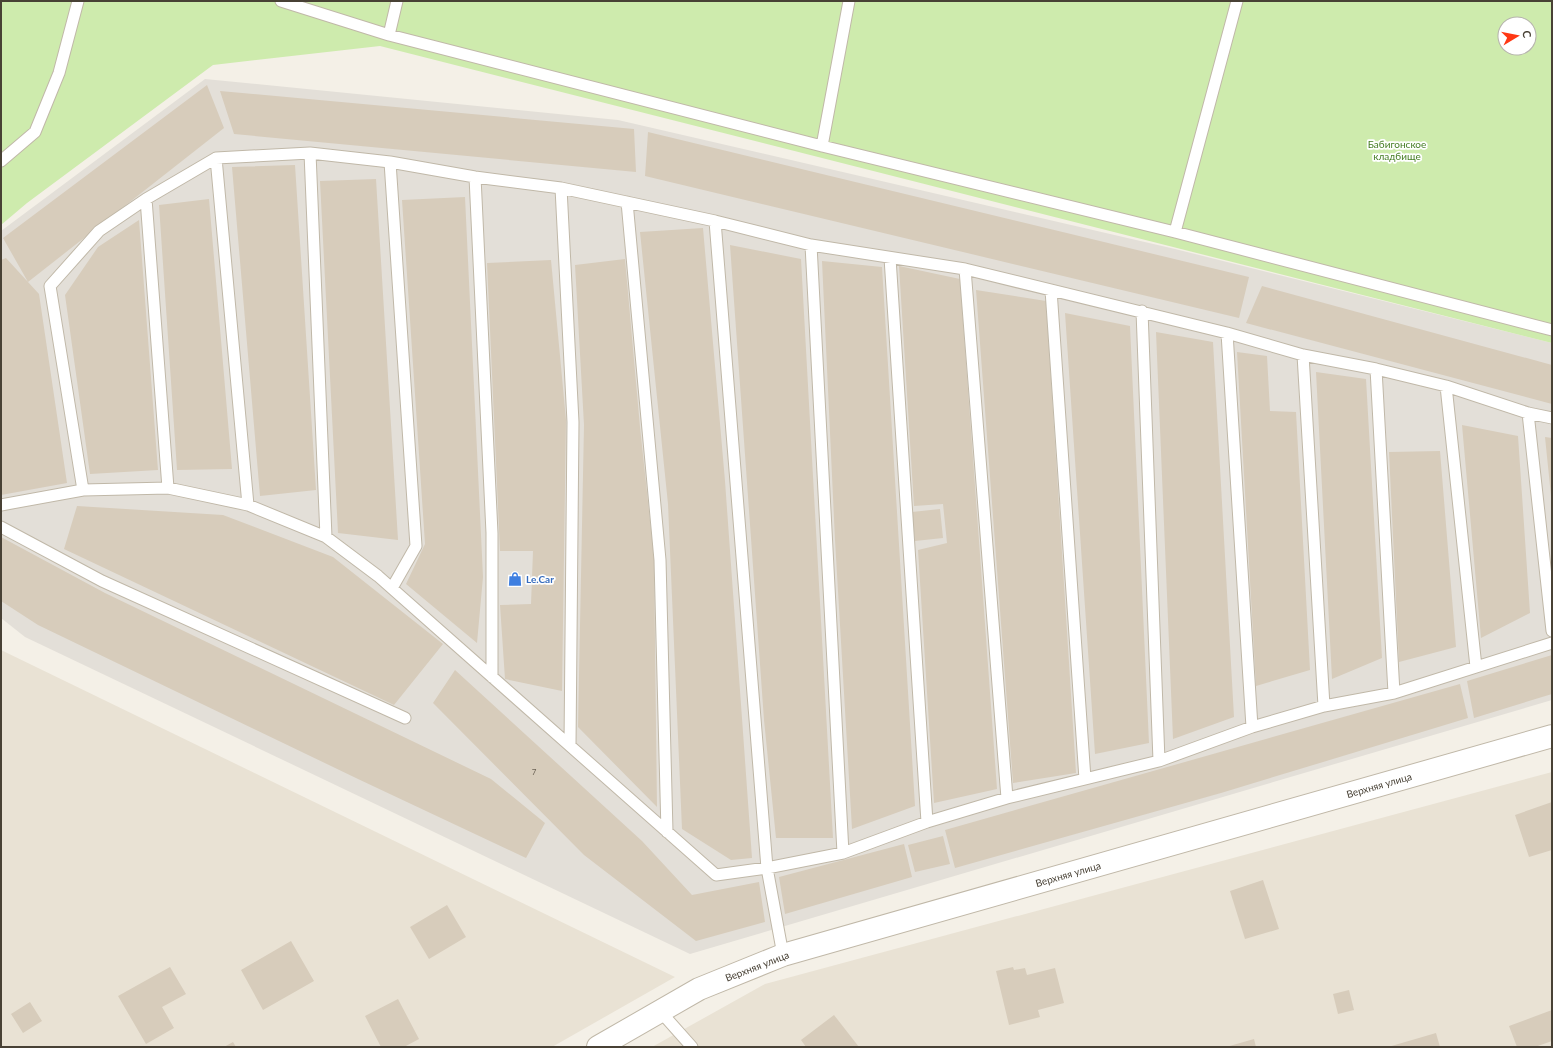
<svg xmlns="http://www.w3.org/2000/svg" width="1553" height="1048" font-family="Lato,sans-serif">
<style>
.residential{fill:#e9e2d4}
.industrial{fill:#e3dfd8}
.green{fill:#ceebad;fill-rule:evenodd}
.building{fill:#d7ccbb}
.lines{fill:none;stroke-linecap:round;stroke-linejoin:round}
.service-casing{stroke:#c0b8a8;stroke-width:13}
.tertiary-casing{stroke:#c0b8a8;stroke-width:24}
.service{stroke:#fff;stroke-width:11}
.tertiary{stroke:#fff;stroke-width:22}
.labels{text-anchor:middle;stroke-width:3.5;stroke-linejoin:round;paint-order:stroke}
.number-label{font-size:8px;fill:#6c6456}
.park-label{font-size:10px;fill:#457d24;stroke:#fff}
.shop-label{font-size:10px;font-weight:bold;fill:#366cbe;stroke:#fff;text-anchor:start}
.street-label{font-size:10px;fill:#484135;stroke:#fff}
</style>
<rect width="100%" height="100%" fill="#f4f0e7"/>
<path class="residential" d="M 1,650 L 675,977 L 552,1047 L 1,1047 Z
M 1552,772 L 1552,1047 L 652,1047 L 765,984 Z"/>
<path class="industrial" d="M 205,79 L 618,120 L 1175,249 L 1552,343 L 1552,700 L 690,954 L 25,637 L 1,618 L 1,231 Z"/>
<path class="green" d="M 1,1 L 1552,1 L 1552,343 L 380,46 L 213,65 L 27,203 L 1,225 ZM 1505,24 L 1529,24 L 1529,48 L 1505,48 Z"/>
<path class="building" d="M 207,85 L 224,128 L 28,282 L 39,294 L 67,483 L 1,495 L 1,260 L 6,258 L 28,282 L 3,238 Z
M 220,91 L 634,129 L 636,172 L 234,134 Z
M 648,132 L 1249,277 L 1239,318 L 645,176 Z
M 295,165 L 316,490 L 260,496 L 232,167 Z
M 376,179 L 398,540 L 338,533 L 320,181 Z
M 465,197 L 483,577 L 477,643 L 406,584 L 425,544 L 402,200 Z
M 209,199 L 232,469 L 177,470 L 159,205 Z
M 139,220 L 158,470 L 90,474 L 65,295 L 98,247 Z
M 703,228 L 725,481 L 752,858 L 731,860 L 682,829 L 668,504 L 640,232 Z
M 730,245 L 801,259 L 833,838 L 776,838 L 764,720 Z
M 625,259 L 640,427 L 654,558 L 657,807 L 578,727 L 584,425 L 575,265 Z
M 551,260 L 566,420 L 562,691 L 505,679 L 500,605 L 531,604 L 533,551 L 500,551 L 487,263 Z
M 822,261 L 882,267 L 915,806 L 852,829 L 835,540 Z
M 899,266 L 960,279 L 997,789 L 934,803 L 918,550 L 947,543 L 943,504 L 914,506 Z
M 1262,286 L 1552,365 L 1552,404 L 1246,323 Z
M 976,290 L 1046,301 L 1076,773 L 1013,783 Z
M 1065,313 L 1130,326 L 1149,743 L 1095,754 Z
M 1156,332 L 1213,342 L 1234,717 L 1173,739 Z
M 1237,352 L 1267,356 L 1270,411 L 1296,412 L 1310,670 L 1256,686 Z
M 1316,372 L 1366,379 L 1382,658 L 1332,679 Z
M 1462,425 L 1518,436 L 1530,613 L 1481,638 Z
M 1545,437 L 1552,438 L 1552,496 L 1551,496 Z
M 1440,451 L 1456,647 L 1399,662 L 1389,452 Z
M 77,506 L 223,515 L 333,557 L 443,644 L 394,705 L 64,549 Z
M 940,509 L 943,538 L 915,541 L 912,512 Z
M 1,537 L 105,593 L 491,779 L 545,823 L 526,858 L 358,779 L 38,625 L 1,601 Z
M 1552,655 L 1552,694 L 1474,718 L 1467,681 Z
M 455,670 L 642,841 L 692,895 L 759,882 L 765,922 L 696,941 L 584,855 L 433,703 Z
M 1460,684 L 1468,718 L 1221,793 L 955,868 L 945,830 Z
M 1552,802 L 1552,850 L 1529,857 L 1515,815 Z
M 943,836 L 950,864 L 915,872 L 908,845 Z
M 904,844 L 912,877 L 785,914 L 779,877 Z
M 1263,880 L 1279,929 L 1245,939 L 1230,891 Z
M 447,905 L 466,937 L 429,959 L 410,927 Z
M 291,941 L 314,981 L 263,1010 L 241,970 Z
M 170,967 L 186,994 L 162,1007 L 174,1028 L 146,1044 L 118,996 Z
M 1013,967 L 1014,970 L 1025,968 L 1027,975 L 1055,968 L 1064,1003 L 1038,1010 L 1040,1017 L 1009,1025 L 996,971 Z
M 1349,990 L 1354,1010 L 1338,1014 L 1333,994 Z
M 398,999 L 419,1039 L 404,1047 L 381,1047 L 365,1016 Z
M 30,1002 L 42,1021 L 23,1033 L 11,1014 Z
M 1552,1010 L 1552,1041 L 1535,1047 L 1517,1047 L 1509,1026 Z
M 834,1015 L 859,1047 L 806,1047 L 801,1040 Z
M 1436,1033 L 1440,1047 L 1388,1047 Z
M 1254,1039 L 1256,1047 L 1226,1047 Z
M 233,1042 L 236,1047 L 224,1047 Z"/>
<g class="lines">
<defs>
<path id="service" d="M 281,1 L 389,35
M 397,1 L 389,35 L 822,146 L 1175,232 L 1552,330
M 822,146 L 849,1
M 310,153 L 326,537
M 216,158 L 248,505
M 1,161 L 35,132 L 59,73 L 78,1
M 390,162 L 416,546 L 392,588
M 475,177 L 492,533 L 492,677
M 561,188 L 573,422 L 570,745
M 146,199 L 168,488
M 627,202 L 660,560 L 667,832
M 715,221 L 767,868 L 783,955
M 1175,232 L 1237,1
M 811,245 L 843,853
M 890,258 L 927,822
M 965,269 L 1007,798
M 1051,290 L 1085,779
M 1142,311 L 1159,761
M 1227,333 L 1252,727
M 1303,355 L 1324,706
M 1376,369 L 1394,693
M 1446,386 L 1476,667
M 1528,413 L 1552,631
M 1552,418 L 1528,413 L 1446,386 L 1376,369 L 1303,355 L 1227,333 L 965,269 L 811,245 L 715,221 L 561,188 L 475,177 L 390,162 L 310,153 L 216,158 L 146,199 L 99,231 L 50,286 L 83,490 L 168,488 L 248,505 L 326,537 L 378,576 L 716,875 L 767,868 L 843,853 L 927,822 L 1007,798 L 1159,761 L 1252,727 L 1324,706 L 1394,693 L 1552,643
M 1,505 L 83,490
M 1,527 L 102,581 L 405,718
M 660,1011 L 692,1047"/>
<path id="tertiary" d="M 598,1047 L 699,989 L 783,955 L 1552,736"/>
</defs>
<use href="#service" class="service-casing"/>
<use href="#tertiary" class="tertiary-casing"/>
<use href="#service" class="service"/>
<use href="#tertiary" class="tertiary"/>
</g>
<defs>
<symbol id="shop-bare" viewBox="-9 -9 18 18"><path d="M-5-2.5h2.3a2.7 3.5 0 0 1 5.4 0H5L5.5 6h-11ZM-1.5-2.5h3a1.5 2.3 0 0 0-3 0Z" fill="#3f7fe0" stroke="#fff" stroke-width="2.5" paint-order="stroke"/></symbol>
</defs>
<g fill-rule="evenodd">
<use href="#shop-bare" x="505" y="569" width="20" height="20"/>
</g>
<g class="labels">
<g class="number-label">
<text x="534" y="775">7</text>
</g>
<g class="park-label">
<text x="1397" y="148">Бабигонское<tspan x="1397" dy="12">кладбище</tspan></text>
</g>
<g class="shop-label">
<text x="526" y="583">Le.Car</text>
</g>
<g class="street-label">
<text transform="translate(1379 785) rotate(-16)" y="4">Верхняя улица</text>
<text transform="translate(1068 874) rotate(-16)" y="4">Верхняя улица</text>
<text transform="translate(757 966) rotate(-21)" y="4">Верхняя улица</text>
</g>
</g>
<rect width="1553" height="1048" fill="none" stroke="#484135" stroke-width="4"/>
<g transform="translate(1517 36) rotate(80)"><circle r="19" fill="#ffffff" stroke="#b6b3ae"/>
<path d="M0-3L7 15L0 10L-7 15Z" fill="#ff3813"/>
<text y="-6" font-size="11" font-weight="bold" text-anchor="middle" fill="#484135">С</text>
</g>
</svg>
